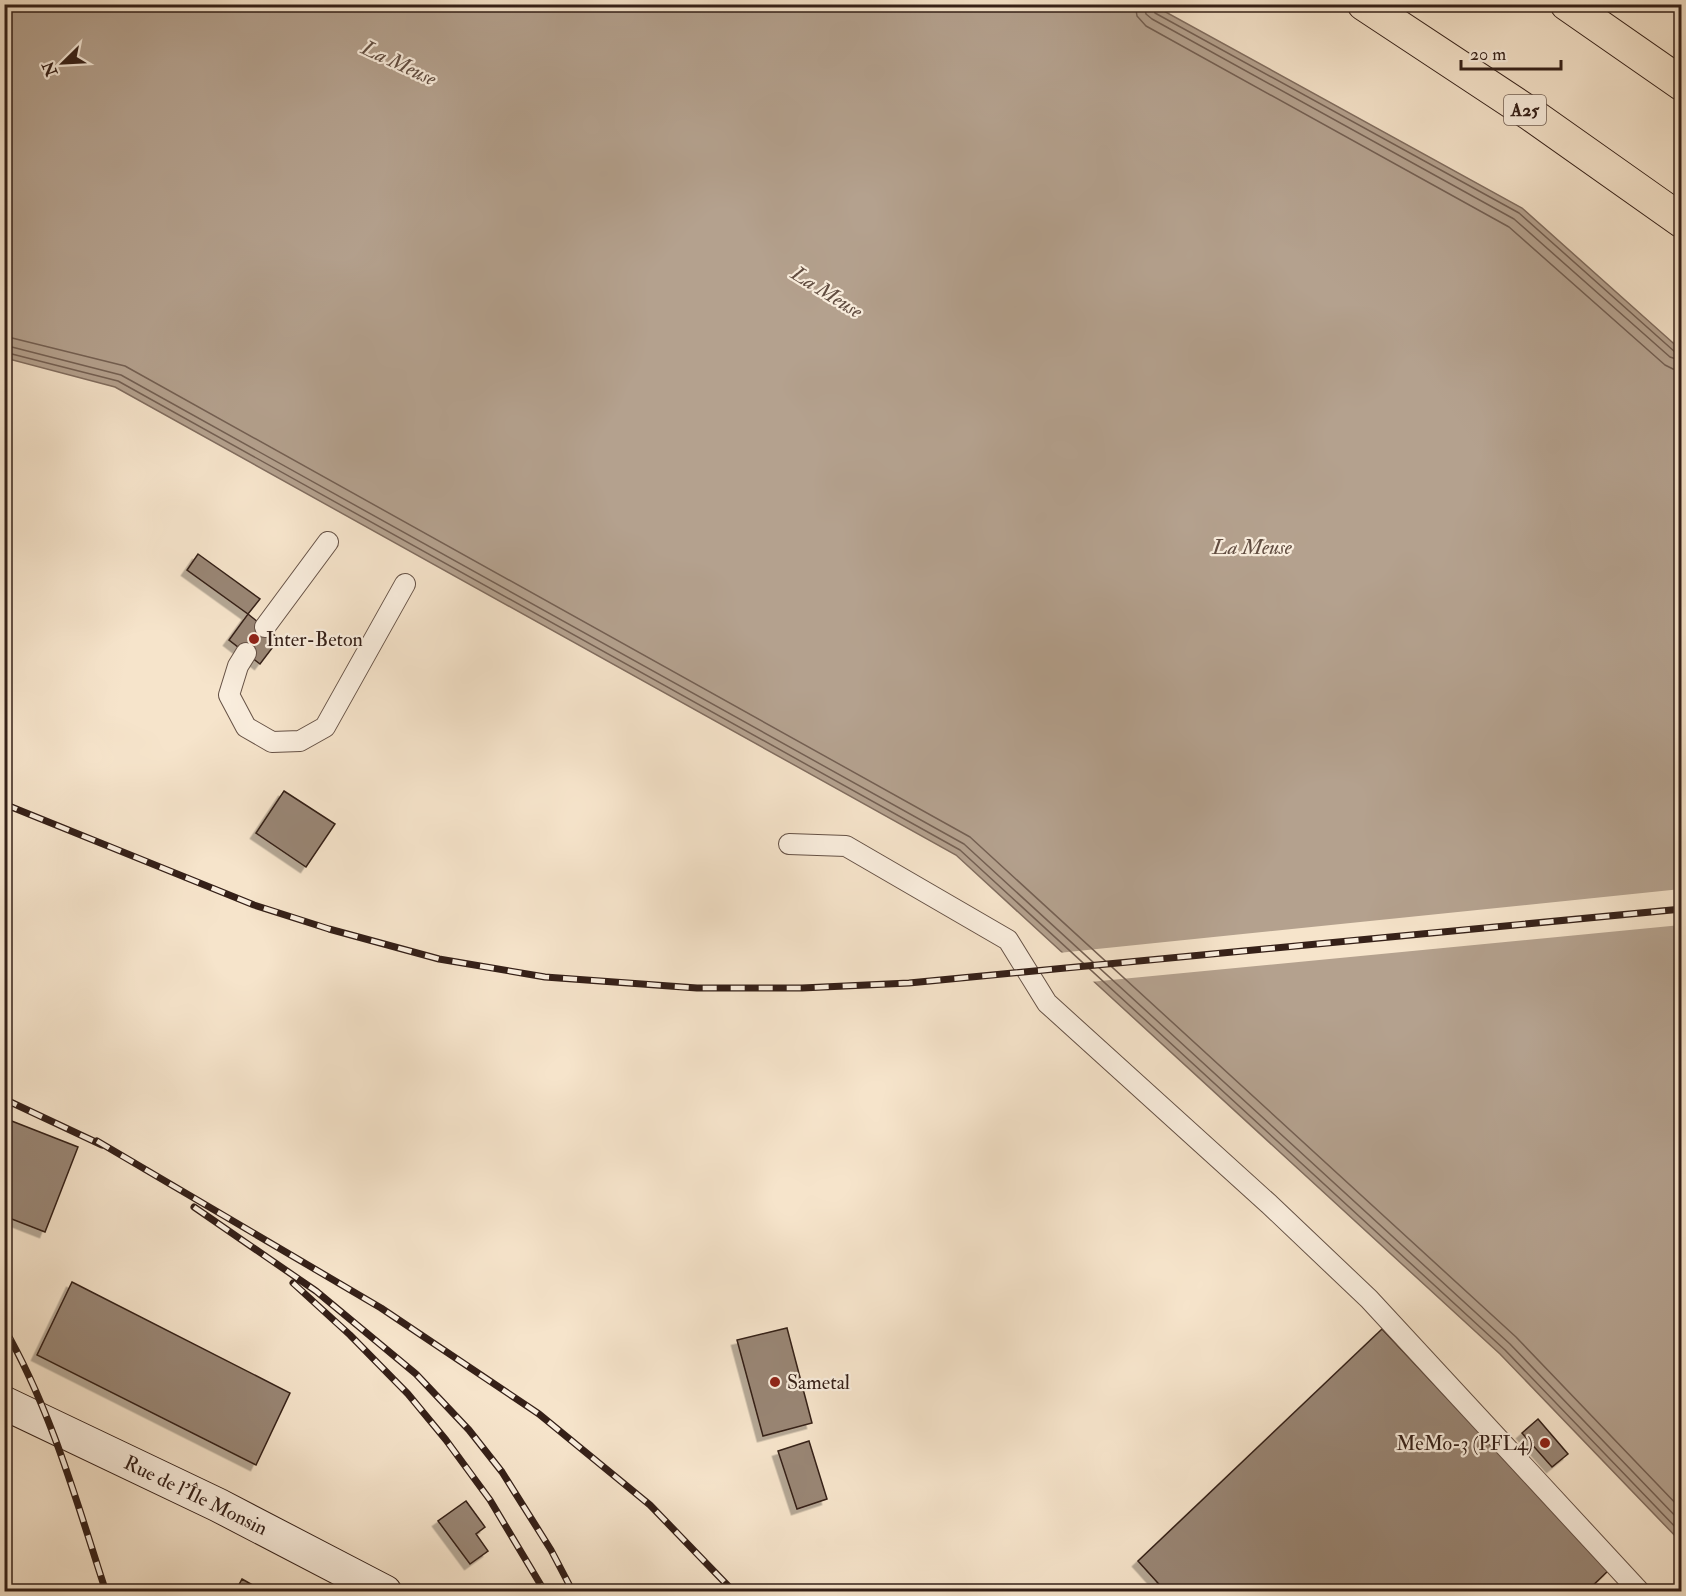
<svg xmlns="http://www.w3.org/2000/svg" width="1686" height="1596" font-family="'IM FELL Double Pica',serif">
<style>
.water{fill:#b4a18e;stroke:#816d5f;stroke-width:1.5}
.pier{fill:#f6e4cb}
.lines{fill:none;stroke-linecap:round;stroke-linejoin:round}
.shore{stroke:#746053;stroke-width:1.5}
.building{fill:#998675;stroke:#352018;stroke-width:1.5;filter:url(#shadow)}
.lane-casing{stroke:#655145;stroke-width:22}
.secondary-casing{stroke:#352018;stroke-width:35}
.highway-casing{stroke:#352018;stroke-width:35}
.lane{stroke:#f9eddd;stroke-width:20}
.secondary{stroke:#f9eddd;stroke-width:33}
.highway{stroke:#f6e4cb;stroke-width:33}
.rail-casing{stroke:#352018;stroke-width:7}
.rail{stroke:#f9eddd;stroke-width:4.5;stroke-dasharray:14;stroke-linecap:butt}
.poi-dot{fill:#8f2418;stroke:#f9eddd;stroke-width:2}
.labels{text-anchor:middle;stroke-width:4.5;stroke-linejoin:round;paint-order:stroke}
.shield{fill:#f9eddd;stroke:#705e53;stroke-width:1.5}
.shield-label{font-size:18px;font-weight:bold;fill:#352018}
.poi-label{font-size:20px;fill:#352018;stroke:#f9eddd;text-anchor:start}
.street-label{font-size:20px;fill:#352018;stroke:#f9eddd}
.water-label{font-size:21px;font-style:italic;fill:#614d41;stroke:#f9eddd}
</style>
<defs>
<filter id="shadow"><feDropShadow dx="-5.5" dy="5.5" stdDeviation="0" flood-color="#0004"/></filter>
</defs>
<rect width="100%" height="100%" fill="#f6e4cb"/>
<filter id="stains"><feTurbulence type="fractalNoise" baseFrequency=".00333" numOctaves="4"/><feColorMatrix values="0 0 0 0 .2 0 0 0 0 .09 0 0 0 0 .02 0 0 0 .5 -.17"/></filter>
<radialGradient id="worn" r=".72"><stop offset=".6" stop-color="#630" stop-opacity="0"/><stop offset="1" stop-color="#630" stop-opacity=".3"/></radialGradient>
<path class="water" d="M 4,5 L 1153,5 L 1522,208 L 1681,350 L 1681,1542 L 1500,1354 L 956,855 L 115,387 L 5,358 Z"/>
<path class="pier" d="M 1681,889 L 1681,925 L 1090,982 L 1058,953 Z"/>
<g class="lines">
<path class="shore" d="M 1135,4 L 1137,16 L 1146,26 L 1509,227 L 1665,365 L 1673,369 L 1682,370
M 1144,4 L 1146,14 L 1152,19 L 1514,219 L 1670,357 L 1682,361
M 1152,4 L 1155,13 L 1519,213 L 1675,352 L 1682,354
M 4,336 L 125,366 L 970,837 L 1516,1337 L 1682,1510
M 4,345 L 121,375 L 964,844 L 1510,1344 L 1682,1523
M 4,352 L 118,381 L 960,850 L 1505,1350 L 1682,1534"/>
</g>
<path class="building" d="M 198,554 L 260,599 L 248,614 L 187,570 Z
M 248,614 L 279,639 L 260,664 L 229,640 Z
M 284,791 L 335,824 L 306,867 L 256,833 Z
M 4,1118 L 78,1147 L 45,1232 L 4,1216 Z
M 72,1282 L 290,1393 L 256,1465 L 37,1355 Z
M 787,1328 L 812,1423 L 763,1436 L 737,1340 Z
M 1382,1329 L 1609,1570 L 1586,1592 L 1166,1592 L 1138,1561 Z
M 1538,1419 L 1568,1454 L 1552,1467 L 1522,1433 Z
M 809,1441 L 827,1499 L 797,1509 L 778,1451 Z
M 466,1501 L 485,1527 L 476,1534 L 488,1551 L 470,1564 L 438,1521 Z
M 242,1579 L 265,1592 L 235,1592 Z"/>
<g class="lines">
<defs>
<path id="lane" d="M 265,627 L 328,542
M 246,653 L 238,666 L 229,695 L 246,727 L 272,742 L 300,741 L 325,727 L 405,584
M 789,844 L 846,846 L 1008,940 L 1047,1003 L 1269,1204 L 1369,1299 L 1640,1592"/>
<path id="secondary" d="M 4,1403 L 218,1505 L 385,1592"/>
<path id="highway" d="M 1364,4 L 1532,115 L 1682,221
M 1567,4 L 1682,84"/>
</defs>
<use href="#lane" class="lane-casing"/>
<use href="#secondary" class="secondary-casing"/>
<use href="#highway" class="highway-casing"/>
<use href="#lane" class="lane"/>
<use href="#secondary" class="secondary"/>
<use href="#highway" class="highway"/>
<defs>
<path id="rail" d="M 4,804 L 254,905 L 329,929 L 439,959 L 545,977 L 697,988 L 802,988 L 909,983 L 1682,909
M 4,1099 L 102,1145
M 97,1141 L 381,1308 L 539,1414 L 650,1505 L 734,1592
M 194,1207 L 316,1291 L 416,1374 L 469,1430 L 502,1472 L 551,1550 L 573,1592
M 293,1283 L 350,1335 L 408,1394 L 446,1440 L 490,1500 L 545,1592
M 4,1328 C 51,1409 77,1503 106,1592"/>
</defs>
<use href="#rail" class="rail-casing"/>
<use href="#rail" class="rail"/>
</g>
<g class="poi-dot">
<circle cx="254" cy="639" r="6"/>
<circle cx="775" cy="1382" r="6"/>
<circle cx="1545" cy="1443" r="6"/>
</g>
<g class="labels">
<rect class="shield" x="1504" y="95" width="42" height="30" rx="4.5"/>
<g class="shield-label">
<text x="1525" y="116">A25</text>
</g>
<g class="poi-label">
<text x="266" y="646">Inter-Beton</text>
<text x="787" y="1389">Sametal</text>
<text x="1533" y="1450" text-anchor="end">MeMo-3 (PFL4)</text>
</g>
<g class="street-label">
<text transform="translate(196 1495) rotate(26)" y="7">Rue de l'Île Monsin</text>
</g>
<g class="water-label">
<text transform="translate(399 63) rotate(25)" y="7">La Meuse</text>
<text transform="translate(827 292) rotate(32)" y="7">La Meuse</text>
<text x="1252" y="554">La Meuse</text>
</g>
</g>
<rect width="1686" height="1596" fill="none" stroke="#f6e4cb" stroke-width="24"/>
<rect x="6" y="6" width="1674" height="1584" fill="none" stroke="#352018" stroke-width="3"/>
<rect x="12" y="12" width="1662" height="1572" fill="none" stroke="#352018" stroke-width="1.5"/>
<g transform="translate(63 63) rotate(246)" stroke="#f9eddd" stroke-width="4.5" paint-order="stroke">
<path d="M0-4.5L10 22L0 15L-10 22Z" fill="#352018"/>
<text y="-9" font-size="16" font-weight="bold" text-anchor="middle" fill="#352018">N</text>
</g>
<path d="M1461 60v9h100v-9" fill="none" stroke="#352018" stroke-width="3"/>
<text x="1470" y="60" font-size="18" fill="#352018" stroke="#f9eddd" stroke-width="4.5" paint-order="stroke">20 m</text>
<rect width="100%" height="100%" filter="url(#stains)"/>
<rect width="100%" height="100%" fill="url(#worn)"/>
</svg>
